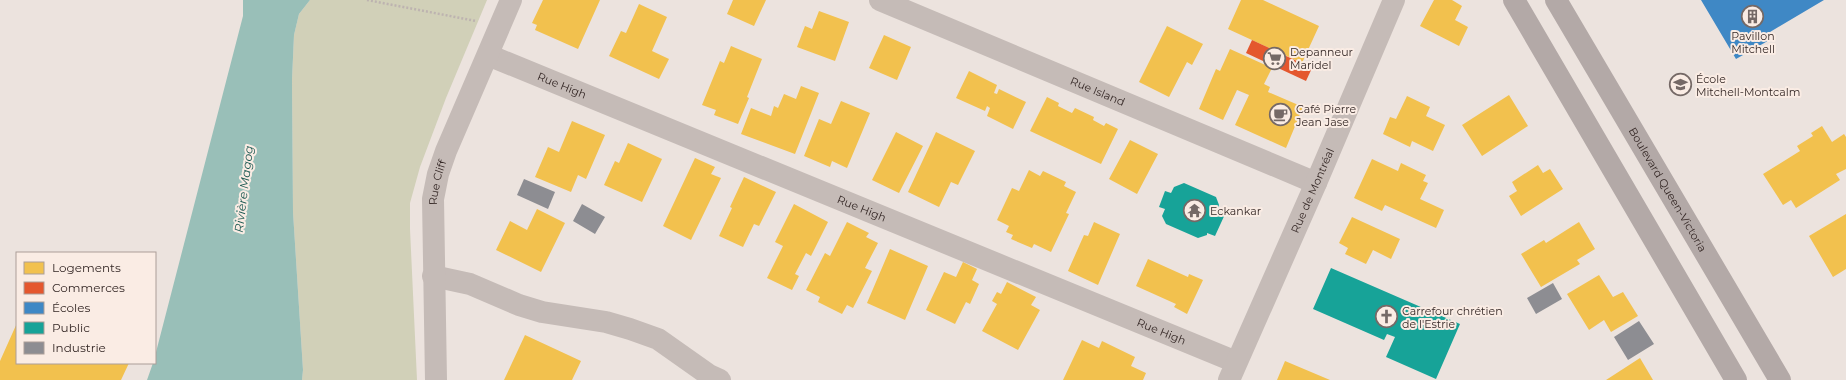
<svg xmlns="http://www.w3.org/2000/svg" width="1846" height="380" font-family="Montserrat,sans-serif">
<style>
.green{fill:#d1d0b8}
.water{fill:#99bfb8}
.homes{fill:#f2c14e}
.shops{fill:#e4572e}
.schools{fill:#3f88c5}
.public{fill:#17a398}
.industry{fill:#8d8d92}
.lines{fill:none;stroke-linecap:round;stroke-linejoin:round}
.path{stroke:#bdb3b0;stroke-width:2.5;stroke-dasharray:2 2;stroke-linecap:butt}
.minor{stroke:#c5bbb7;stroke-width:22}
.major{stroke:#b3a9a7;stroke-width:22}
.labels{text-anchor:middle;stroke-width:4;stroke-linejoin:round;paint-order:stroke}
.poi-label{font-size:11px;fill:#352826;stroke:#faece4;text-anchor:start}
.street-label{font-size:11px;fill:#352826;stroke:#faece4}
.water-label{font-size:12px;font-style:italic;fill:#1a5851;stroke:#faece4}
</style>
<rect width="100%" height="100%" fill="#ece3de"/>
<path class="green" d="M 310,0 L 487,0 L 446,98 L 420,167 L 410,203 L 410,229 L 417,380 L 302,380 L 303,370 L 293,212 L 292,80 L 294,35 L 299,14 Z"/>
<path class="water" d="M 243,0 L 310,0 L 299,14 L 294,35 L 292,80 L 293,212 L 303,370 L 302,380 L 147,380 L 153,363 L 155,363 L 155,356 L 243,16 Z"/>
<path class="homes" d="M 543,0 L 600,0 L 578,49 L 535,30 L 537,25 L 532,23 Z
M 733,0 L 766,0 L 754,26 L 727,14 Z
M 1241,0 L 1263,0 L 1319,26 L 1302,63 L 1228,29 Z
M 1434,0 L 1452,0 L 1462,6 L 1455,20 L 1468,27 L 1459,46 L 1420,26 Z
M 639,4 L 667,17 L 652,51 L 669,59 L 659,79 L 609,56 L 621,31 L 626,33 Z
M 819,11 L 849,22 L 835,61 L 797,47 L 805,26 L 812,29 Z
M 1167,26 L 1203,44 L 1192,65 L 1187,62 L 1169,97 L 1139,82 Z
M 884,35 L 911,47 L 897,80 L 869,68 Z
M 731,46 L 762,59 L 747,97 L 749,98 L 738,124 L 714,115 L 716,110 L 702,105 L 720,61 L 724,63 Z
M 1230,49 L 1272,68 L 1264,84 L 1270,87 L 1268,92 L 1303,107 L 1286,148 L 1235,125 L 1249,95 L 1237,90 L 1223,120 L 1199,109 L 1216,69 L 1220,71 Z
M 969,71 L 997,85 L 994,93 L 997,94 L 999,89 L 1026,102 L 1013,129 L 987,116 L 990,108 L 987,106 L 985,111 L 956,98 Z
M 801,86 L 819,93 L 795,154 L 741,134 L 751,108 L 771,116 L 774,106 L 778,108 L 784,94 L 796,99 Z
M 1509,95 L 1528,126 L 1482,156 L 1462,125 Z
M 1407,96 L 1430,107 L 1426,116 L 1445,125 L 1433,151 L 1412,141 L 1410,147 L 1383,134 L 1390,117 L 1396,119 Z
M 1047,97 L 1059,103 L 1058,106 L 1072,113 L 1075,108 L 1094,117 L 1093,120 L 1104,126 L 1106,123 L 1118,129 L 1101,164 L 1030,131 Z
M 841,101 L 870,113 L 847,168 L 832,161 L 830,167 L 804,156 L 819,119 L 831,124 Z
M 572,121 L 605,135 L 586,179 L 578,175 L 571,192 L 535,177 L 548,147 L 559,152 Z
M 1822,126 L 1832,142 L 1844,134 L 1846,137 L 1846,169 L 1836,174 L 1840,180 L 1796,208 L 1791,200 L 1783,205 L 1763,174 L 1800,151 L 1797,146 L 1813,136 L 1811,133 Z
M 896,132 L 923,146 L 899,193 L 872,180 Z
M 936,132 L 975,151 L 958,185 L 951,182 L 939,207 L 908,192 Z
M 1130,140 L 1158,154 L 1137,194 L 1109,179 Z
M 628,143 L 662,159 L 642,202 L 604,185 L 615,161 L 619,163 Z
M 695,158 L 715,167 L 711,174 L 721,178 L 691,240 L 663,226 Z
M 1372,159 L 1398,171 L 1401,163 L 1426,175 L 1423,181 L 1428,183 L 1420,199 L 1444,210 L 1436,228 L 1385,205 L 1382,211 L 1354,198 Z
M 1538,165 L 1543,173 L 1550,169 L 1563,189 L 1521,216 L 1509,196 L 1517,191 L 1512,182 Z
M 1029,170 L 1040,176 L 1043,171 L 1066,182 L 1064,186 L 1076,192 L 1066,213 L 1069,214 L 1051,252 L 1034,244 L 1032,248 L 1011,239 L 1013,235 L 1006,232 L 1009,226 L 997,220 L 1012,188 L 1019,191 Z
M 744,177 L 776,192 L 759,226 L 754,224 L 743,247 L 719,236 L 732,208 L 730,207 Z
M 794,204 L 828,222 L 811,256 L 806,253 L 795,274 L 799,276 L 792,290 L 767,278 L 783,246 L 775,242 Z
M 537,209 L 565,223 L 541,272 L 496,250 L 510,221 L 527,230 Z
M 1846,214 L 1846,269 L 1833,277 L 1809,236 Z
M 1352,217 L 1400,239 L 1391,259 L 1373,250 L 1366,264 L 1345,254 L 1348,248 L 1339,243 Z
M 847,222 L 869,233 L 866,237 L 878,243 L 865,268 L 872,271 L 853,308 L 847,305 L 842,314 L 818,302 L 820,297 L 806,290 L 825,253 L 830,256 Z
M 1094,222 L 1120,234 L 1098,285 L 1068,271 L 1084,235 L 1088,236 Z
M 1579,222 L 1595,249 L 1577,260 L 1580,264 L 1541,287 L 1521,254 L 1544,240 L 1546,243 Z
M 890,249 L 928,266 L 905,320 L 867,303 Z
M 1148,259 L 1188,277 L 1189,274 L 1203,280 L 1187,314 L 1174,307 L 1176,304 L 1136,286 Z
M 963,262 L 977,269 L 972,280 L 979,284 L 970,304 L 966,302 L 955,324 L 926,310 L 944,272 L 956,277 Z
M 1599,275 L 1613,297 L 1623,292 L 1638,316 L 1611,332 L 1604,320 L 1589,330 L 1567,294 Z
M 1007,282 L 1036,297 L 1031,305 L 1040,310 L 1018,350 L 982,331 L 997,304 L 992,301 L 997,292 L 1001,294 Z
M 17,323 L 17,363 L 129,363 L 121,380 L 0,380 L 0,361 Z
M 525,335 L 581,361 L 572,380 L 504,380 Z
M 1082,340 L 1099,348 L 1102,341 L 1135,357 L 1131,366 L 1146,373 L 1143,380 L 1063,380 Z
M 1640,358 L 1653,380 L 1606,380 Z
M 1285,361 L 1330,380 L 1277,380 Z"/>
<path class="shops" d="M 1252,40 L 1312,68 L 1306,81 L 1246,53 Z"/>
<path class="schools" d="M 1701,0 L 1824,0 L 1770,32 L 1773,38 L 1736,59 Z"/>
<path class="public" d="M 1184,183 L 1216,197 L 1219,205 L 1218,208 L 1226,212 L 1215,236 L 1207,233 L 1207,235 L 1198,238 L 1166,224 L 1162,216 L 1165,209 L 1159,207 L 1165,191 L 1171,193 L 1174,187 Z
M 1331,268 L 1460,324 L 1436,379 L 1386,357 L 1395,337 L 1387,334 L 1384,340 L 1313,309 Z"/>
<path class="industry" d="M 524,179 L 555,192 L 548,209 L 517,195 Z
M 582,204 L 605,217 L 595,234 L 573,221 Z
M 1553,283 L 1562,299 L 1536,314 L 1527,298 Z
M 1639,321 L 1654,344 L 1628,360 L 1614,337 Z"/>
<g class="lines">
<path class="path" d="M 367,0 L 476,21"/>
<g class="minor">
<path id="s1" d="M 880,0 L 1316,183"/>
<path id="s2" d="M 488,55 L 1236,362"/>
<path d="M 433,276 L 470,284 L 519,305 L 542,312 L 606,322 L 630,329 L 658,339 L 709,375 L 720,380"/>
<path id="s3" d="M 436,380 L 433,199 L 438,174 L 446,151 L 511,0"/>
<path id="s4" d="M 1229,380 L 1316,183 L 1394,0"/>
</g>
<g class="major">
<path d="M 1514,0 L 1736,380"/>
<path id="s5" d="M 1556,0 L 1780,380"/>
</g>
</g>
<defs>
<symbol id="building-ring" viewBox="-11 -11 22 22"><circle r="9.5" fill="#faece4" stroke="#756966" stroke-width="1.5"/><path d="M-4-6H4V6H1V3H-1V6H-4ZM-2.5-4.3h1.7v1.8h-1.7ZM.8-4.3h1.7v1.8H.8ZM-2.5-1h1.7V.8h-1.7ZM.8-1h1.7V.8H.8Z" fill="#756966"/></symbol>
<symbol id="supermarket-ring" viewBox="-11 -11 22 22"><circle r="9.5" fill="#faece4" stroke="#756966" stroke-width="1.5"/><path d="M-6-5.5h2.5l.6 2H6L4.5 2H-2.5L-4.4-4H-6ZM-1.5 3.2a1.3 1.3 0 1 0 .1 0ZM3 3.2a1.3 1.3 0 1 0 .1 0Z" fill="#756966"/></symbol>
<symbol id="school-ring" viewBox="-11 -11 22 22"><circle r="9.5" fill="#faece4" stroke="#756966" stroke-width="1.5"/><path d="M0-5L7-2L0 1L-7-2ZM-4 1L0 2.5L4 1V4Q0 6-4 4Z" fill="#756966"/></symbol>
<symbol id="cafe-ring" viewBox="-11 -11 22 22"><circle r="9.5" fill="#faece4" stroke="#756966" stroke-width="1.5"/><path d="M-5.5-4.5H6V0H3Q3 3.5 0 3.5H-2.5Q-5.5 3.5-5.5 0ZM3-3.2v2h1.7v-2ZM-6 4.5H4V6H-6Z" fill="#756966"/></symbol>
<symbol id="temple-ring" viewBox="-11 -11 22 22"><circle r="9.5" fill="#faece4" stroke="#756966" stroke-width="1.5"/><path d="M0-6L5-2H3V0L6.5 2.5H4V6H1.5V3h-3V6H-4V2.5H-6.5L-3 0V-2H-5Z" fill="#756966"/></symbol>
<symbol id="church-ring" viewBox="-11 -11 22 22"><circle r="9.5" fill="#faece4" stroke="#756966" stroke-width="1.5"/><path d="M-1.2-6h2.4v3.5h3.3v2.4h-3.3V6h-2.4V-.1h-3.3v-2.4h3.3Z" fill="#756966"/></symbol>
</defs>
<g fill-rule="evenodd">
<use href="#building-ring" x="1740" y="4" width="25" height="25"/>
<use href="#supermarket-ring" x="1262" y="46" width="25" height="25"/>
<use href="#school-ring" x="1668" y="72" width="25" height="25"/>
<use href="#cafe-ring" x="1268" y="102" width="25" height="25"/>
<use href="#temple-ring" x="1182" y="198" width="25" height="25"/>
<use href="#church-ring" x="1374" y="304" width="25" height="25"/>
</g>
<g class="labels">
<g class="poi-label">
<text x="1753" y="40" text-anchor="middle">Pavillon<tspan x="1753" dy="13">Mitchell</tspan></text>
<text x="1290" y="56">Depanneur<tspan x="1290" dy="13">Maridel</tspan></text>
<text x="1696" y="83">École<tspan x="1696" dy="13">Mitchell-Montcalm</tspan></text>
<text x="1296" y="113">Café Pierre<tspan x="1296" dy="13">Jean Jase</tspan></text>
<text x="1210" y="215">Eckankar</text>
<text x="1402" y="315">Carrefour chrétien<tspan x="1402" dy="13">de l'Estrie</tspan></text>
</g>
<g class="street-label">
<text dy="4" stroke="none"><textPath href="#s2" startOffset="80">Rue High</textPath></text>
<text dy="4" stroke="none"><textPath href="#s1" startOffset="236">Rue Island</textPath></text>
<text dy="4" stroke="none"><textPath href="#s3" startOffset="198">Rue Cliff</textPath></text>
<text dy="4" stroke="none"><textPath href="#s5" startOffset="220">Boulevard Queen-Victoria</textPath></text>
<text dy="4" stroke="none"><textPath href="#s4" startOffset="207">Rue de Montréal</textPath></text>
<text dy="4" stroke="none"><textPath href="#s2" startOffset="404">Rue High</textPath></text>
<text dy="4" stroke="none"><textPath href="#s2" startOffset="728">Rue High</textPath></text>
</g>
<g class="water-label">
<text transform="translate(244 189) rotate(-83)" y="4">Rivière Magog</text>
</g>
</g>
<rect x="16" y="252" width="140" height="112" fill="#faece4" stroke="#ab9e98"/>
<rect x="24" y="262" width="20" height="12" fill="#f2c14e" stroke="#ab9e98"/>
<text x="52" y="272" font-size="12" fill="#352826">Logements</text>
<rect x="24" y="282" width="20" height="12" fill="#e4572e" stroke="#ab9e98"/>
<text x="52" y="292" font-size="12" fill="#352826">Commerces</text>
<rect x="24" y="302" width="20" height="12" fill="#3f88c5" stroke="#ab9e98"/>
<text x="52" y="312" font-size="12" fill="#352826">Écoles</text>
<rect x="24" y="322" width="20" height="12" fill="#17a398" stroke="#ab9e98"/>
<text x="52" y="332" font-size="12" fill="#352826">Public</text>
<rect x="24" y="342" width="20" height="12" fill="#8d8d92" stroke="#ab9e98"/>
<text x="52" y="352" font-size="12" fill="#352826">Industrie</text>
</svg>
